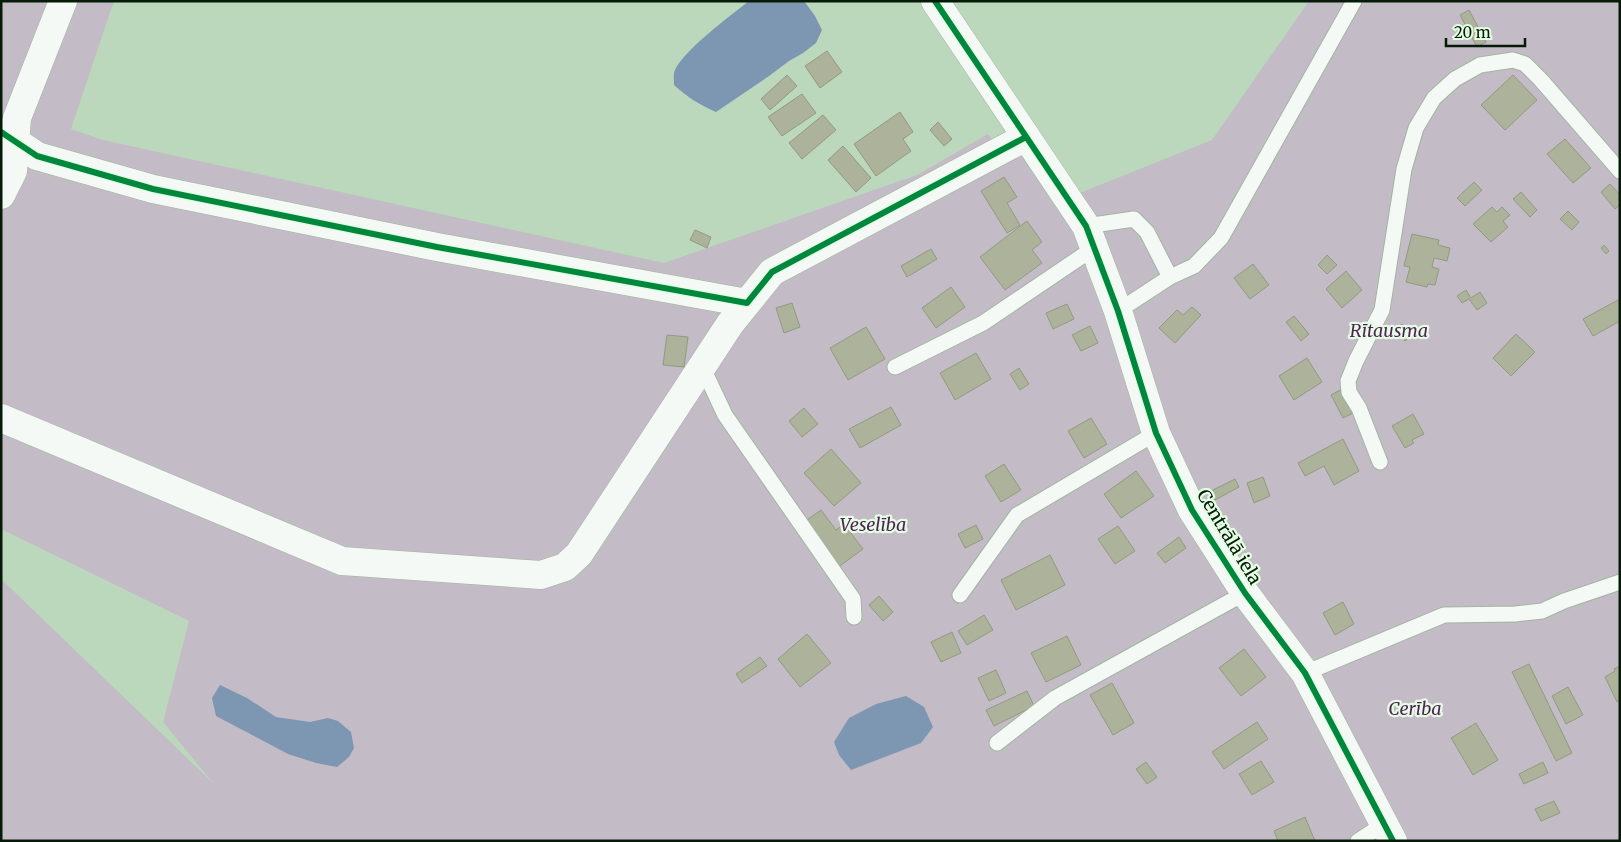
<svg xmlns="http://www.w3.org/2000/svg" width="1621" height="842" font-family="Merriweather,serif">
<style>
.green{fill:#c3bbc5}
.water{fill:#7d96b2}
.building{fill:#acb39a;stroke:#929a81}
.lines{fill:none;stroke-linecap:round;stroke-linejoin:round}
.lane-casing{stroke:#a0b6a1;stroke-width:17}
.street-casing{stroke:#a0b6a1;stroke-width:29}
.secondary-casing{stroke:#a0b6a1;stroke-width:29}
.lane{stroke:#f5f9f5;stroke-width:15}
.street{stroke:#f5f9f5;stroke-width:28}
.secondary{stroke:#f5f9f5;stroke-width:28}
.cycleway-casing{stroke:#e3fee3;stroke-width:9}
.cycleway{stroke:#00873e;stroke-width:6}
.labels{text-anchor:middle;stroke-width:4.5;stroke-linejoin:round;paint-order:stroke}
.park-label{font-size:18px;font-style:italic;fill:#551e59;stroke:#e3fee3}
.street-label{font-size:18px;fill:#061a08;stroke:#e3fee3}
</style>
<rect width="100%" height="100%" fill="#bbd8bc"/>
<path class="green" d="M 1,1 L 114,1 L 71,129 L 103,140 L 664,263 L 917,175 L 988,134 L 997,147 L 1026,137 L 1060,201 L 1212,140 L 1309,1 L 1620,1 L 1620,841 L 1,841 L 1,579 L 213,783 L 163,722 L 189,621 L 1,529 Z"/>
<path class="water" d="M 749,1 L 804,1 L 815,16 L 822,30 L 816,43 L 803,53 L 789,61 L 769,76 L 716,112 C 700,105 687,97 674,85 C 674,80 673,74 675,70 C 684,50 730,16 749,1 Z
M 220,685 L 247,698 L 276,717 L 310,722 L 328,718 L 338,721 L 351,732 L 354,748 L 349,757 L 337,767 L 316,763 L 288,754 L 216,716 L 212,698 Z
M 906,696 L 924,707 L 933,727 L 921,743 L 851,770 L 839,755 L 834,742 L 849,718 L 876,704 Z"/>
<path class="building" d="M 1469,10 L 1486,42 L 1477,47 L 1460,15 Z
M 827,51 L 842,72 L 820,88 L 805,66 Z
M 787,75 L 797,86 L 770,110 L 761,99 Z
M 1513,75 L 1537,100 L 1505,130 L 1481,105 Z
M 802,94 L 816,113 L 782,136 L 768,117 Z
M 900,112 L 913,132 L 903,139 L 911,151 L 876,176 L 854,144 Z
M 823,115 L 836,130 L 802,159 L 789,143 Z
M 938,122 L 952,139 L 944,146 L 930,130 Z
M 1565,139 L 1591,168 L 1573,183 L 1547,154 Z
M 843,146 L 871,178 L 856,192 L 828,160 Z
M 1004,177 L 1017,197 L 1007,203 L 1020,225 L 1007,233 L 981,191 Z
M 1474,182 L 1482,190 L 1465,206 L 1457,198 Z
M 1610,184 L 1620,195 L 1620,205 L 1615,209 L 1601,192 Z
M 1521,192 L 1537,210 L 1530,217 L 1513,199 Z
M 1492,207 L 1497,212 L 1502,207 L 1510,215 L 1503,221 L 1508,227 L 1491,242 L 1473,224 Z
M 1568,211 L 1579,222 L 1572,230 L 1560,219 Z
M 1027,221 L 1042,242 L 1032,250 L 1042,263 L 1005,290 L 980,257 Z
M 695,230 L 711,237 L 707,248 L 690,240 Z
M 1412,234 L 1439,240 L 1438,245 L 1450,248 L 1447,261 L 1434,258 L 1432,267 L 1439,269 L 1435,285 L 1428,284 L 1427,287 L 1406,282 L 1410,267 L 1404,266 Z
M 1604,245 L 1609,251 L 1606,254 L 1601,248 Z
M 931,249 L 937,259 L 907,277 L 901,266 Z
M 1327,255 L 1337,265 L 1327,274 L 1318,265 Z
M 1253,264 L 1269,285 L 1250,299 L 1234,278 Z
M 1346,271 L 1362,290 L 1342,308 L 1326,289 Z
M 951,287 L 965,307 L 936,328 L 922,308 Z
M 1466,290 L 1471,298 L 1480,292 L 1487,303 L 1477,310 L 1469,299 L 1462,303 L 1457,296 Z
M 1620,299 L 1620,321 L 1593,336 L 1583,319 Z
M 792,303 L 800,327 L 784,333 L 776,308 Z
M 1067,304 L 1074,319 L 1053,329 L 1046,313 Z
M 1192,307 L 1201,315 L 1175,343 L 1159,328 L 1177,310 L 1183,315 Z
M 1294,316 L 1309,334 L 1301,341 L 1286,322 Z
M 1402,324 L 1411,336 L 1405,341 L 1396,329 Z
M 1090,326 L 1098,343 L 1081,351 L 1072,335 Z
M 866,327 L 885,359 L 848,380 L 830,348 Z
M 1516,334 L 1535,352 L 1511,376 L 1493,358 Z
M 667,335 L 688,337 L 684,367 L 663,365 Z
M 976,353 L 991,379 L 955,400 L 940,373 Z
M 1307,358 L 1322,382 L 1294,400 L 1279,376 Z
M 1019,368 L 1029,384 L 1020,390 L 1010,374 Z
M 1340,390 L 1353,413 L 1343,418 L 1331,395 Z
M 891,407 L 901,425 L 860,448 L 849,429 Z
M 804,408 L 818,424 L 802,437 L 789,421 Z
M 1413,414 L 1424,434 L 1412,440 L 1414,443 L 1405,448 L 1392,426 Z
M 1091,418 L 1107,444 L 1084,458 L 1068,431 Z
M 1343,439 L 1359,471 L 1334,485 L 1324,466 L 1305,476 L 1298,463 Z
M 831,449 L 861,483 L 834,506 L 804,473 Z
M 1004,464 L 1021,490 L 1001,502 L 985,476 Z
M 1136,471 L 1154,496 L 1121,518 L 1104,494 Z
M 1263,477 L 1270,496 L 1254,503 L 1247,483 Z
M 1235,479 L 1239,487 L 1215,500 L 1211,491 Z
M 821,510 L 836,530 L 844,524 L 863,549 L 837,568 L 804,522 Z
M 976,525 L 983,539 L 965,548 L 958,534 Z
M 1118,526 L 1135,551 L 1115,564 L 1098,539 Z
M 1179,537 L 1186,548 L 1165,563 L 1157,553 Z
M 1050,555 L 1065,585 L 1016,610 L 1001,580 Z
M 879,596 L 893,612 L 883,621 L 869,605 Z
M 1343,602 L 1354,624 L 1335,635 L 1323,613 Z
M 984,615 L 993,630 L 967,645 L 958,631 Z
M 952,632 L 961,653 L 941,662 L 931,642 Z
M 807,634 L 831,663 L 800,687 L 778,659 Z
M 1067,636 L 1081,665 L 1046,682 L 1031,653 Z
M 1244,649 L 1266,677 L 1241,696 L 1219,668 Z
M 760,657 L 767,666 L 742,683 L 736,674 Z
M 1529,664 L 1572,753 L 1556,761 L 1512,672 Z
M 1620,666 L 1620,700 L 1617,702 L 1605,677 L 1615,671 L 1614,669 Z
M 996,670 L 1006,693 L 989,701 L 978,678 Z
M 1112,683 L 1134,723 L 1113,735 L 1090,695 Z
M 1568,687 L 1583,715 L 1566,724 L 1552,696 Z
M 1027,691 L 1034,706 L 994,726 L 986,710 Z
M 1257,722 L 1268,739 L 1224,769 L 1212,752 Z
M 1476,723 L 1498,760 L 1473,775 L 1451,738 Z
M 1261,761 L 1274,782 L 1252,795 L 1239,774 Z
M 1146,762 L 1157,777 L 1147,784 L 1136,769 Z
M 1543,762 L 1548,773 L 1524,784 L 1519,774 Z
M 1554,801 L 1560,813 L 1541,821 L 1535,809 Z
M 1305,817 L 1315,841 L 1278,841 L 1274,831 Z"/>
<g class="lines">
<defs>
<path id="lane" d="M 1086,226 L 1134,219 L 1147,232 L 1170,277
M 1118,311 L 1170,277 L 1194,266 L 1221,238 L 1354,1
M 702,366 L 725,415 L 853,599 L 854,617
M 895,367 L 983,323 L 1094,248
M 1380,462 L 1359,408 L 1349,392 L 1348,381 L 1356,361 L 1382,310 L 1404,169 L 1416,128 L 1434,98 L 1455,79 L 1480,65 L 1513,60 L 1525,64 L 1541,80 L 1620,171
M 960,595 L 1017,515 L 1156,433
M 1305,673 L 1444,615 L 1515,614 L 1542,611 L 1564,601 L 1620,582
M 997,743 L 1055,698 L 1245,593
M 1358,841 L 1384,824"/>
<path id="street" d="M 1,132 L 37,156 L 153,189 L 437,247 L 747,303 L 772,272 L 1026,137
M 1,195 L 13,171 L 17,118 L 63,1
M 1,418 L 342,561 L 541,575 L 565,567 L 579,554 L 730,324 L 747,303"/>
<path id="secondary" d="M 935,1 L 1086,226 L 1118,311 L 1156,433 L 1192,510 L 1245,593 L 1305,673 L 1393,841"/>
</defs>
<use href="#lane" class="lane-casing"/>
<use href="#street" class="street-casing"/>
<use href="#secondary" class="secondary-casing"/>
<use href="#lane" class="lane"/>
<use href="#street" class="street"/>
<use href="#secondary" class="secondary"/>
<defs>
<path id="cycleway" d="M 935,1 L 1086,226 L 1118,311 L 1156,433 L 1192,510 L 1245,593 L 1305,673 L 1393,841
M 1,132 L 37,156 L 153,189 L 437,247 L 747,303 L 772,272 L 1026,137"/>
</defs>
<use href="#cycleway" class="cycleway-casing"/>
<use href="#cycleway" class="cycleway"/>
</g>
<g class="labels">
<g class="park-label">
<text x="1389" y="337">Rītausma</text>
<text x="873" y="531">Veselība</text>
<text x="1415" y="715">Cerība</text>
</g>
<g class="street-label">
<text transform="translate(1229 537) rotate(59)" y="6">Centrālā iela</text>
</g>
</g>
<rect width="1621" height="842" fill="none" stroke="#061a08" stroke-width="5"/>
<path d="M1446 38v8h79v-8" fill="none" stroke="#061a08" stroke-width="2.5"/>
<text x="1454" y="38" font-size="15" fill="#061a08" stroke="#e3fee3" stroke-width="4" paint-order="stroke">20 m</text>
</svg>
